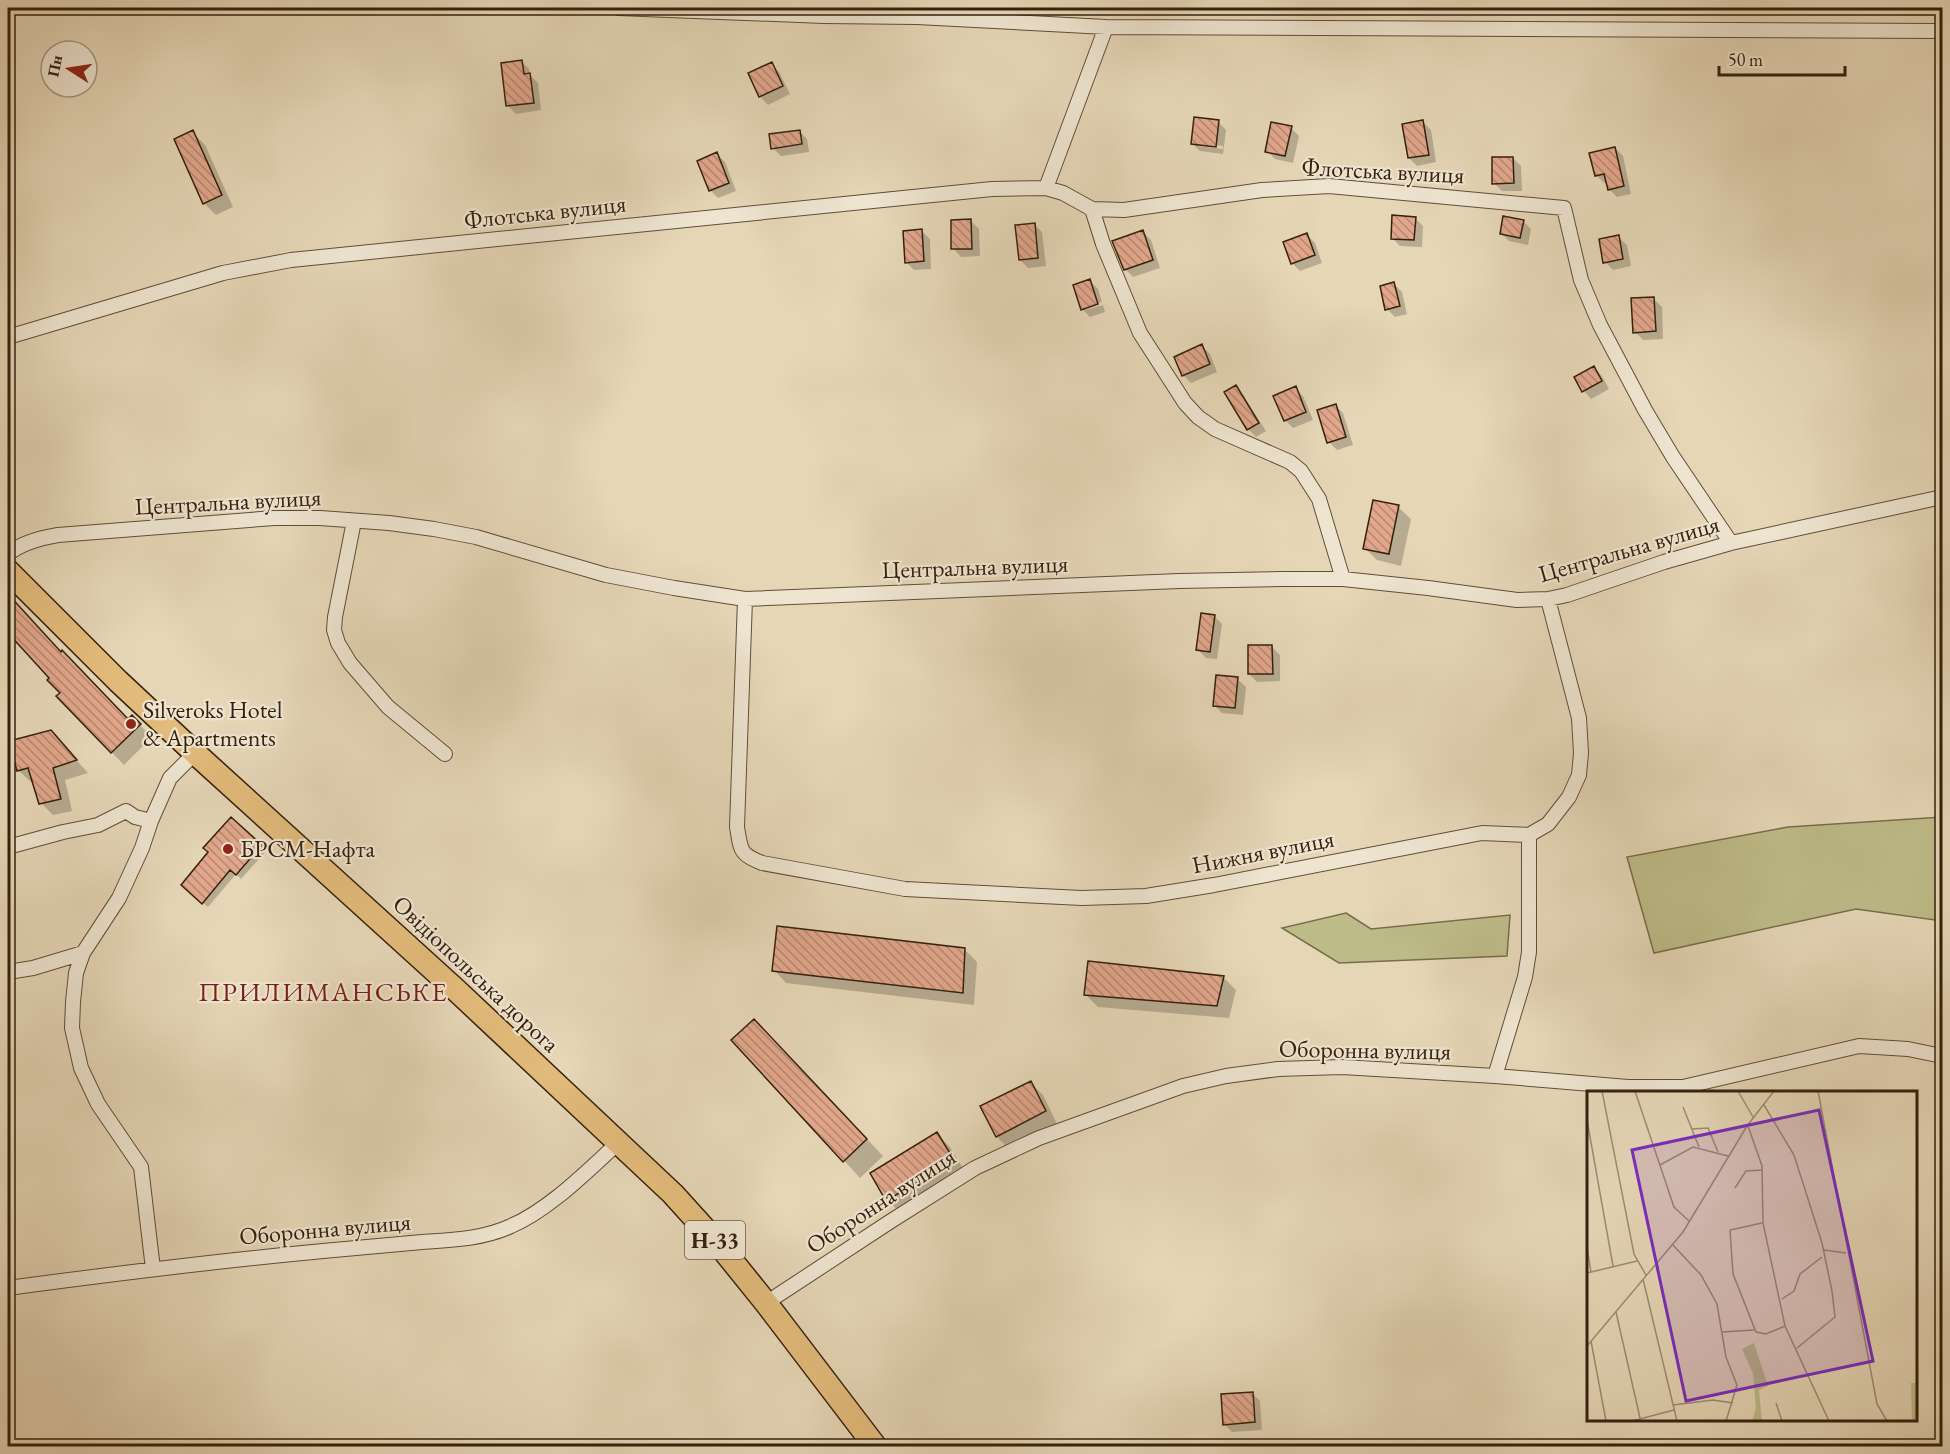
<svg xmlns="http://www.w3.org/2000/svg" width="1950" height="1454" font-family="'EB Garamond',serif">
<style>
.grass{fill:#bdbb88;stroke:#786e4a;stroke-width:1.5}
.shadow{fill:#0003;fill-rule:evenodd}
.building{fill:url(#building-back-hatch);stroke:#34200d;stroke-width:1.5}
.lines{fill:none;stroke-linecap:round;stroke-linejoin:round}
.street-casing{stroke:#604e37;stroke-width:16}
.primary-casing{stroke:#34200d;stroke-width:25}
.street{stroke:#eee4d0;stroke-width:14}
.primary{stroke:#e2bb7b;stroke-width:22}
.poi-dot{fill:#8f2418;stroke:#eee4d0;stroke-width:2}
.labels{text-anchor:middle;stroke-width:4.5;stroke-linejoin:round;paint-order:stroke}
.shield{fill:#eee4d0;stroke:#6c5b48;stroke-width:1.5}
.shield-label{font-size:22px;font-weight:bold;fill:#34200d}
.street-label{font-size:24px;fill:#34200d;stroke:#eee4d0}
.poi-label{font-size:24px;fill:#34200d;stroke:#eee4d0;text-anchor:start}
.quarter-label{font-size:27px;letter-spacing:1.5px;fill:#7a1f14;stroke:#eee4d0}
.inset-road{fill:none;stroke:#9e8d72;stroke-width:1.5}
.view{fill:#7b2cbf;fill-opacity:0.15;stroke:#7b2cbf;stroke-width:3}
.inset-edge{fill:none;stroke:#34200d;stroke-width:3}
</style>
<defs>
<pattern id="building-back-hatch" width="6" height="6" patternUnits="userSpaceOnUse" patternTransform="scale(1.5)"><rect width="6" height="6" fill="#e1a68b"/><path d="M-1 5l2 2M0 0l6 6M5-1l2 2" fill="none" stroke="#b78770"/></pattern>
</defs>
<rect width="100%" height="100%" fill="#e5d6b6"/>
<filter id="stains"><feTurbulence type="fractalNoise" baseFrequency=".00333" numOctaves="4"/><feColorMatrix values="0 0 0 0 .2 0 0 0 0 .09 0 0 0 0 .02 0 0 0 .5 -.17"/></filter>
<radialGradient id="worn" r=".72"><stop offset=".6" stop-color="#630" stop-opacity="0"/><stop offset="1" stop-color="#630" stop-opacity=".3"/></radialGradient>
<path class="grass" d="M 1942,817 L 1942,921 L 1856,909 L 1654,953 L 1627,857 L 1788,827 Z
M 1346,913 L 1371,929 L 1510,915 L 1507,956 L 1339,963 L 1282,928 Z"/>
<path class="shadow" d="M 521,61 L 529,69 L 530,75 L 538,83 L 541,110 L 516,114 L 508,106 Z
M 771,64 L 779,72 L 790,94 L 768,105 L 760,97 L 750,74 Z
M 1218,122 L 1226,130 L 1223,154 L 1200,151 L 1192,143 ZM 1199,143 L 1223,146 L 1223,149 L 1199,146 Z
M 1423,122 L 1431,130 L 1436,162 L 1417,166 L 1409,158 Z
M 1291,128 L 1299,136 L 1293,163 L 1275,159 L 1267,151 Z
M 799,131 L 807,139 L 809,152 L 781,156 L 773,148 Z
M 192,132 L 205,145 L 233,207 L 216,215 L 204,203 Z
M 1615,148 L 1623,156 L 1631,194 L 1617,197 L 1609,189 L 1608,183 L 1604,183 L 1596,175 Z
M 717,154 L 725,162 L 736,191 L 718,198 L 710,190 Z
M 1513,158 L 1521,166 L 1522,191 L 1502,191 L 1494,183 Z
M 1415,218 L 1423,226 L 1422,247 L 1400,246 L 1392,238 Z
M 971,221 L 979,229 L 980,256 L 961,257 L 953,248 Z
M 1523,221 L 1531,229 L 1528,245 L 1509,241 L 1501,233 Z
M 1034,224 L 1042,232 L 1046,266 L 1028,268 L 1020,260 Z
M 922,231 L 930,239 L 931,269 L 914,270 L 906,262 Z
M 1143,232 L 1151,240 L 1160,268 L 1133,277 L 1125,269 Z
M 1307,235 L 1315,243 L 1322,263 L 1300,271 L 1292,263 Z
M 1618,237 L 1627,245 L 1631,266 L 1613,270 L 1605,262 Z
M 1090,281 L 1098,289 L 1102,302 L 1085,307 L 1085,310 L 1103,305 L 1105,312 L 1090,317 L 1082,309 Z
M 1394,284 L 1402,292 L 1407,314 L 1395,317 L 1387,309 Z
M 1653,298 L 1662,307 L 1663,339 L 1643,340 L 1635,332 Z
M 1202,346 L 1210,354 L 1217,372 L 1191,383 L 1183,375 Z
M 1594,368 L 1602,376 L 1609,389 L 1591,399 L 1584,391 Z
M 1235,387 L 1243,395 L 1266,431 L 1256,437 L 1248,429 Z
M 1295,388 L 1303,396 L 1313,420 L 1293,428 L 1285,420 Z
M 1335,405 L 1343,413 L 1353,445 L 1337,450 L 1329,442 Z
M 1398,507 L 1411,519 L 1401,566 L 1377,560 L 1365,548 Z
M 8,595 L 63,655 L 128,721 L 132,717 L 152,737 L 124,765 L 58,697 L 62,693 L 51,678 L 8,631 Z
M 1214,616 L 1222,624 L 1217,659 L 1206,658 L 1198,650 Z
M 1272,647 L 1280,655 L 1280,681 L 1257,682 L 1249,674 Z
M 1237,679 L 1246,687 L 1243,715 L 1222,713 L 1214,705 Z
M 63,745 L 88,773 L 65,780 L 72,811 L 53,815 L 41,803 L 34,781 L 31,782 L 18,770 Z
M 231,819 L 266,851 L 241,879 L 236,874 L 208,907 L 187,890 Z
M 965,950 L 977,962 L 974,1005 L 786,983 L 774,970 Z
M 1224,978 L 1236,990 L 1229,1018 L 1098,1007 L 1085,994 Z
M 771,1038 L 883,1156 L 860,1178 L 733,1040 Z
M 1031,1083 L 1043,1095 L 1057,1124 L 1009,1149 L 997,1137 Z
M 937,1134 L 949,1146 L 966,1173 L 900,1213 L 888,1200 L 872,1174 Z
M 1252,1393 L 1260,1401 L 1262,1430 L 1232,1432 L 1224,1424 Z"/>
<path class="building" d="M 522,60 L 524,74 L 530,73 L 534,103 L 506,106 L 501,63 Z
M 772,62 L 783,86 L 759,97 L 748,73 Z
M 1194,117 L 1219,120 L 1216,147 L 1191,144 Z
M 1423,120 L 1429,155 L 1408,158 L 1402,124 Z
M 1271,122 L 1292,126 L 1285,156 L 1265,152 Z
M 193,130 L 222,195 L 203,204 L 174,139 Z
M 800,130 L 802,144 L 771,149 L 769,134 Z
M 1615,147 L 1624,186 L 1608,190 L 1604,174 L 1595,176 L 1589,153 Z
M 717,152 L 729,183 L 709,191 L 697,161 Z
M 1492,157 L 1513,157 L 1514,183 L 1492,184 Z
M 1392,215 L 1416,217 L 1414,240 L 1391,239 Z
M 1503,216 L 1524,220 L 1520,238 L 1500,234 Z
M 971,219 L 972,249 L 951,249 L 951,220 Z
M 1035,223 L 1038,258 L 1019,260 L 1015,225 Z
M 922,229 L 924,261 L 905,263 L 903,231 Z
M 1143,230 L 1153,260 L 1124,270 L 1112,241 Z
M 1307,233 L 1315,255 L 1291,264 L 1283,242 Z
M 1619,235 L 1623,259 L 1603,263 L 1599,239 Z
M 1090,279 L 1098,304 L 1081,310 L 1073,285 Z
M 1394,282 L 1400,306 L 1385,310 L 1380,286 Z
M 1654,297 L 1656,331 L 1633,333 L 1631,298 Z
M 1202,344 L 1210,364 L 1182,376 L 1174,357 Z
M 1594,366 L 1602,381 L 1582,392 L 1574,377 Z
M 1236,385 L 1259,423 L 1247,430 L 1224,392 Z
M 1296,386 L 1306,412 L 1284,421 L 1273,396 Z
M 1336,404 L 1346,437 L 1327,443 L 1317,410 Z
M 1373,500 L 1399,505 L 1389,554 L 1363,549 Z
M 8,594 L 61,652 L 62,650 L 128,719 L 132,715 L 141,724 L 111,753 L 56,696 L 60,693 L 47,680 L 49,678 L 8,633 Z
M 1201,613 L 1215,615 L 1210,652 L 1196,650 Z
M 1248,645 L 1272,645 L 1273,674 L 1248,674 Z
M 1216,675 L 1238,677 L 1235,708 L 1213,706 Z
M 51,730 L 77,760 L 53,768 L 61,799 L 39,804 L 28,768 L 17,771 L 9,741 Z
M 231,817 L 262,845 L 236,875 L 230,870 L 202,904 L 181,885 L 208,852 L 203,848 Z
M 777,926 L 965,948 L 963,993 L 772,971 Z
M 1088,961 L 1224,976 L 1217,1006 L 1084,995 Z
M 754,1019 L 867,1139 L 843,1162 L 731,1040 Z
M 1031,1081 L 1046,1111 L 996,1137 L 980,1106 Z
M 937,1132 L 954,1160 L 886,1201 L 870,1173 Z
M 1253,1392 L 1255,1422 L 1223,1425 L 1221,1394 Z"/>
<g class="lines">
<defs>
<path id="street" d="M 618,8 L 824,16 L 917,17 L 1106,27 L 1942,31
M 1046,188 L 1106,27
M 1092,209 L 1103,244 L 1140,333 L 1185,403 L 1198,417 L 1215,429 L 1290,462 L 1301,471 L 1319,499 L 1343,579
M 8,337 L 223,273 L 291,260 L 992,189 L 1046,188 L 1063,193 L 1092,209 L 1124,210 L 1262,190 L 1329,186 L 1564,208 L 1581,280 L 1600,325 L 1645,410 L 1673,457 L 1731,543
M 354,521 L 335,617 L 334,630 L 338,643 L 350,663 L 388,707 L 445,754
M 8,554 C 21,543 40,538 58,535 L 274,518 L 320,518 L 389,523 L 434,529 L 476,537 L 606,575 L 674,588 L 745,599 L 1179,581 L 1281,579 L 1343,579 L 1428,588 L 1517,600 L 1548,599 L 1567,595 L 1664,562 L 1731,543 L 1942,497
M 745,599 L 737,827 C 741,850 739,854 762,863 L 905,889 L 1082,898 L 1146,896 L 1214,885 L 1482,833 L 1529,835 L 1548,824 L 1569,797 L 1579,775 L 1581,753 L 1579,718 L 1548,599
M 8,847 L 63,832 L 98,825 L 126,811 L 135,817 L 151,821
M 8,972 L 33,968 L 83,953
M 1495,1076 L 1525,977 L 1529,952 L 1529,835
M 153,1269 L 141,1167 L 98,1104 L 81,1068 L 72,1028 L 73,1002 L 76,973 L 83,953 L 119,898 L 142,848 L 151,821 L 170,778 L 195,753
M 8,1288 C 112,1274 217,1261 323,1251 C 356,1248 389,1245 422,1242 C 452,1240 483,1239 511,1226 C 549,1210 587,1171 618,1143
M 766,1303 L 891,1221 L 975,1168 L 1039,1138 L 1183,1086 L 1226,1076 L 1278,1069 L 1342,1067 L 1495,1076 L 1628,1087 L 1683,1087 L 1859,1046 L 1908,1049 L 1942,1056"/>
<path id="primary" d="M 8,571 L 118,681 L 195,753 L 456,990 L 673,1194 L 720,1246 L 766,1303 L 875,1446"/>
</defs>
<use href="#street" class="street-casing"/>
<use href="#primary" class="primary-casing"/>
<use href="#street" class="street"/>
<use href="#primary" class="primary"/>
</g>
<g class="poi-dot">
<circle cx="131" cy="724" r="6"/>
<circle cx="228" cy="849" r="6"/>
</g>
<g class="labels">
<rect class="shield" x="685" y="1221" width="60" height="38" rx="4.5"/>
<g class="shield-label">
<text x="715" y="1248">Н-33</text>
</g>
<g class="street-label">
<text transform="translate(1383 171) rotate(3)" y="8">Флотська вулиця</text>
<text transform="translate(545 212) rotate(-6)" y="8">Флотська вулиця</text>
<text transform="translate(228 502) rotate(-3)" y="8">Центральна вулиця</text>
<text transform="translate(1629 549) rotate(-16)" y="8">Центральна вулиця</text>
<text transform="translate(975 567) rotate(-2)" y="8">Центральна вулиця</text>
<text transform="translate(1263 852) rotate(-11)" y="8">Нижня вулиця</text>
<text transform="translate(476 974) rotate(43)" y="8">Овідіопольська дорога</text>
<text transform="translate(1365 1050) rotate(1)" y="8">Оборонна вулиця</text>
<text transform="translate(881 1201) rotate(-33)" y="8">Оборонна вулиця</text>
<text transform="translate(325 1229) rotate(-5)" y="8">Оборонна вулиця</text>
</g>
<g class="poi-label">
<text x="143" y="718">Silveroks Hotel<tspan x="143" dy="28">&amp; Apartments</tspan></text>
<text x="240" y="857">БРСМ-Нафта</text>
</g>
<g class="quarter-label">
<text x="323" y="1001">ПРИЛИМАНСЬКЕ</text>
</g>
</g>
<g transform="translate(1587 1091)">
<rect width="330" height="330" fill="#e5d6b6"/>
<path d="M 167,252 L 181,295 L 172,299 L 175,330 L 165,330 L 169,317 L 166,283 L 155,258 Z" fill="#bdbb88"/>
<path d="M 324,292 L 330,292 L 330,330 L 325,330 Z" fill="#bdbb88"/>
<path class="inset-road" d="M 15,0 L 47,163 L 59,184M 48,0 L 87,116 L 102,130M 151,0 L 166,26M 231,0 L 290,313 L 300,330M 177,14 L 207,64 L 235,152 L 245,200 L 248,226 L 210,257M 96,16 L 112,56M 0,29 L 26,175M 161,35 L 175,75 L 176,132 L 198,235 L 242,330M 104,38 L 121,37 L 131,61M 73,74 L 106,56 L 141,65M 148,97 L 159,80 L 175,79M 175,132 L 143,139 L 146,183 L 169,241 L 179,243 L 198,235M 86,154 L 114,184 L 130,213 L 139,266 L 150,294 L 139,330M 0,156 L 4,181M 237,159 L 259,162M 0,182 L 50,170M 56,188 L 90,330M 195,208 L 207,200 L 213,183 L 235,166M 29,221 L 53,327M 135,241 L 167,239M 4,250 L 19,330M 0,255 L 96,141 L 160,35 L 187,0M 189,312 L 195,330M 86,314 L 126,309 L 146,312M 45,330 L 87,319"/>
<path class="view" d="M 232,19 L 286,270 L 99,310 L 45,59 Z"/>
<rect width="330" height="330" class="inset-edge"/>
</g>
<rect width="1950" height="1454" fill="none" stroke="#e5d6b6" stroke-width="30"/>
<rect x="9" y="9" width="1932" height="1436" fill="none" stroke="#34200d" stroke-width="3"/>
<rect x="15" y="15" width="1920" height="1424" fill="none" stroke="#34200d" stroke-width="1.5"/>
<g transform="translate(69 69) rotate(282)"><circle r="28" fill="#eee4d0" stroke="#a49682" stroke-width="1.5"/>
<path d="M0-4.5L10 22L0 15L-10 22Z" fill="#8f2418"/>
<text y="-9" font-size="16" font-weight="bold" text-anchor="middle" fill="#34200d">Пн</text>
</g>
<path d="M1719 66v9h126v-9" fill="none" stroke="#34200d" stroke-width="3"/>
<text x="1728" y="66" font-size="18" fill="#34200d" stroke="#eee4d0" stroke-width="4.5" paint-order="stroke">50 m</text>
<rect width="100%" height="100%" filter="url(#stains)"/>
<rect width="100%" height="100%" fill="url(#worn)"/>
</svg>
